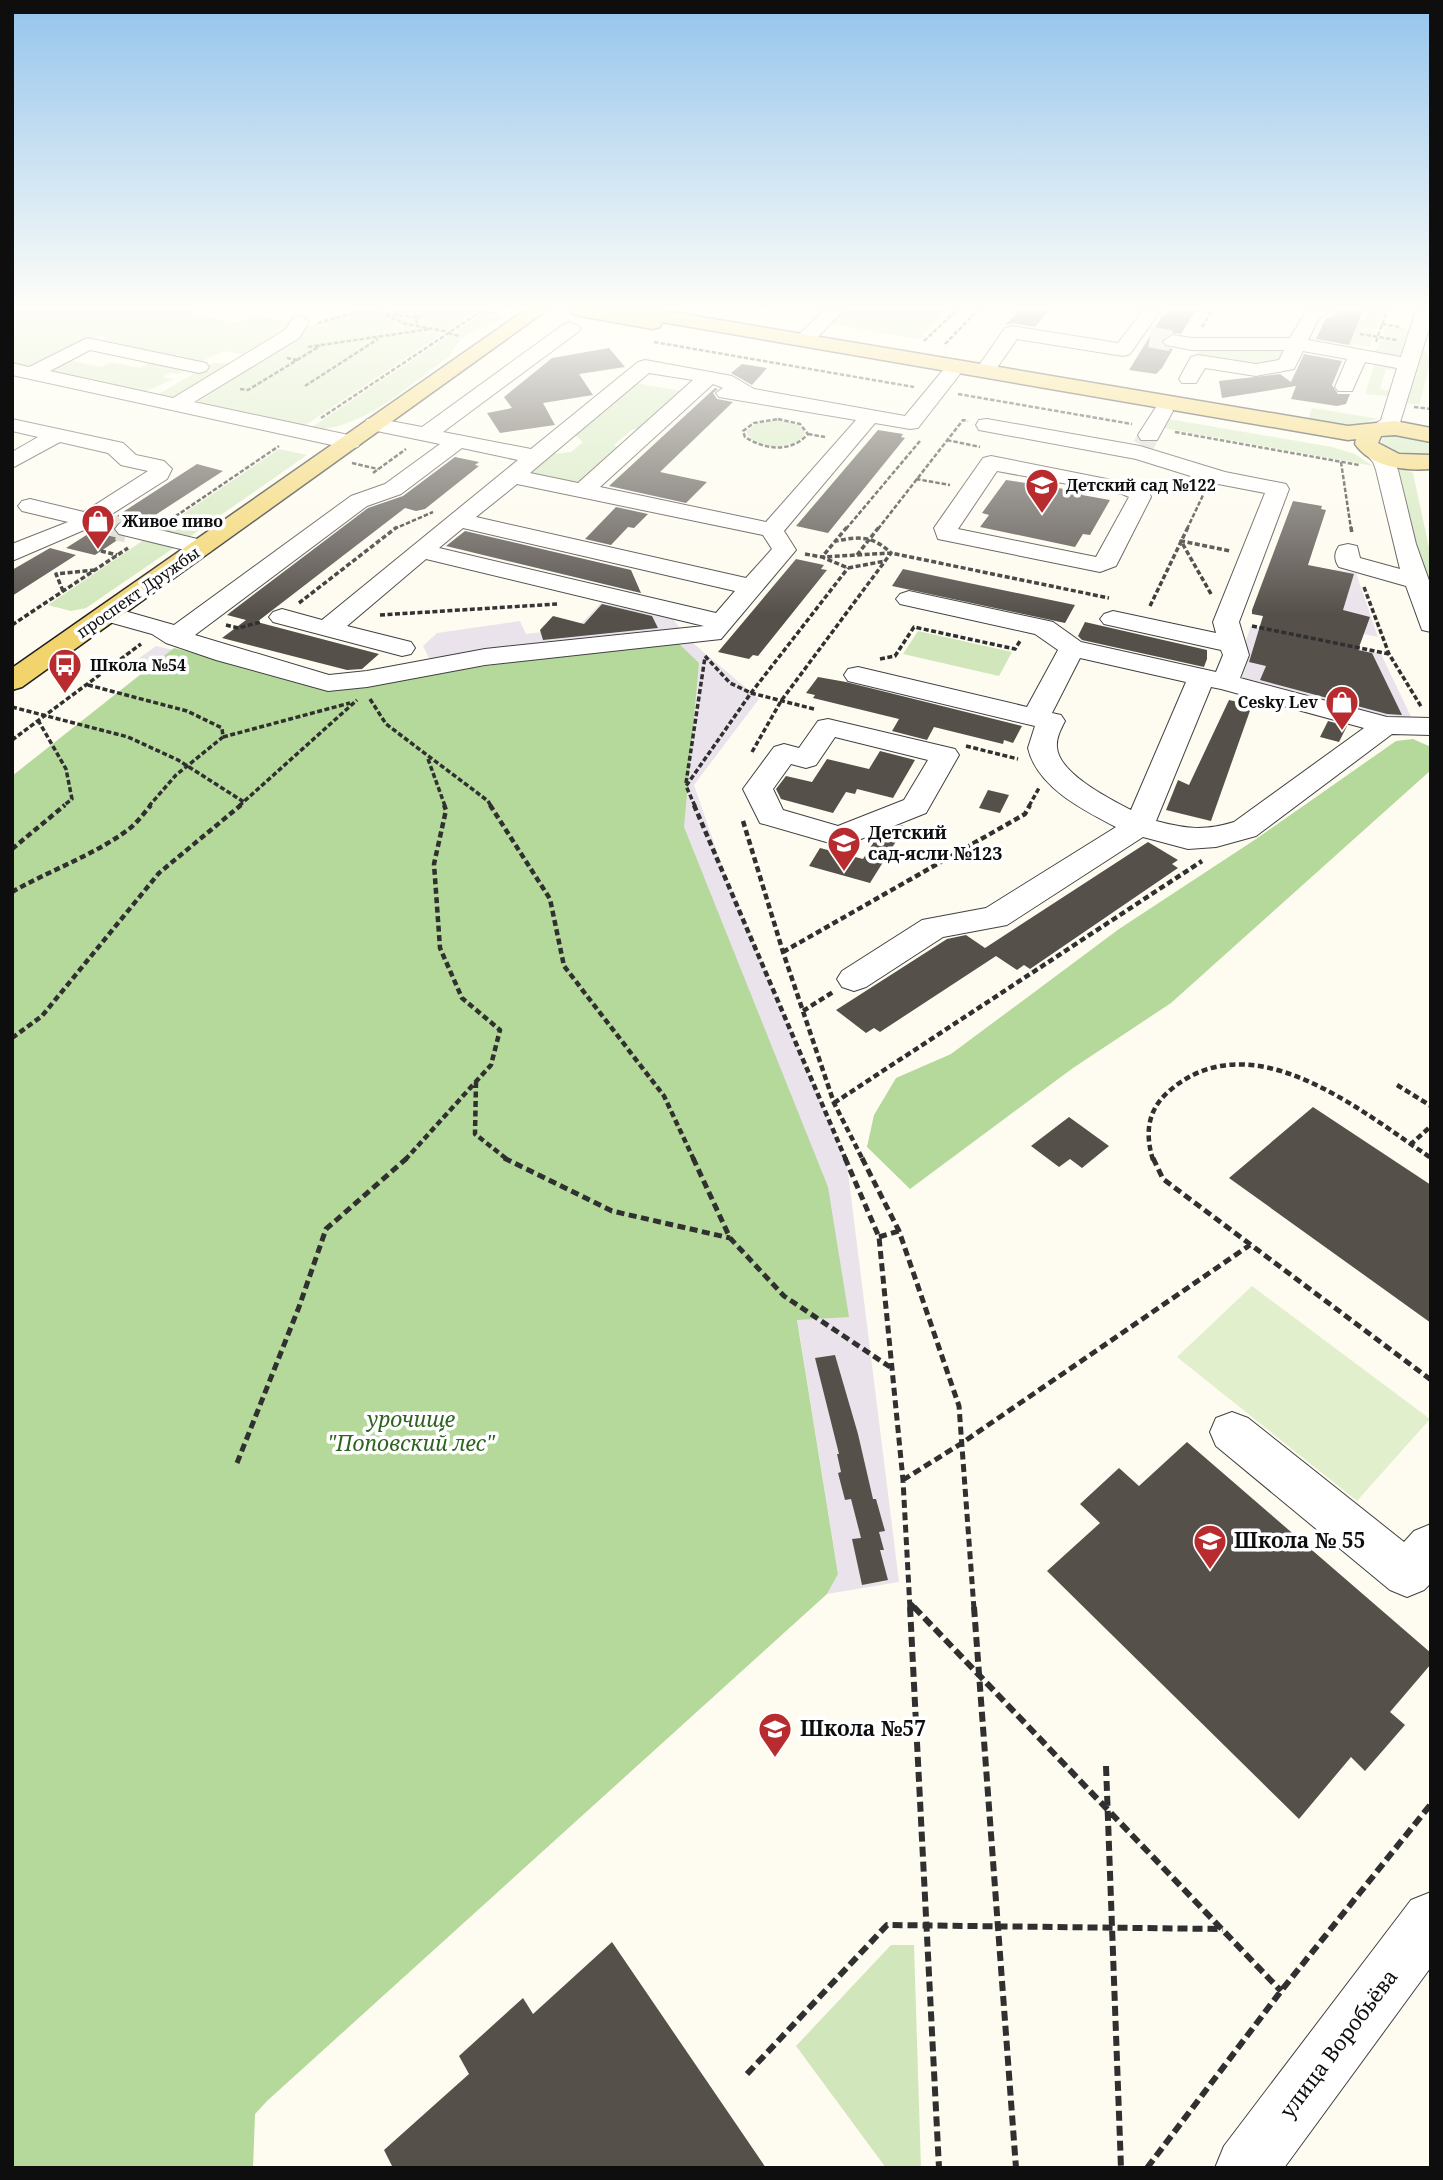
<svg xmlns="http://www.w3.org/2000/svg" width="1443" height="2180" font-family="'Noto Serif',serif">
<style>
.industrial{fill:#ebe3ec}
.green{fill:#d1e7bb}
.forest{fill:#b5d89b}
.pitch{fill:#e2efcc}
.building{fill:#56504b}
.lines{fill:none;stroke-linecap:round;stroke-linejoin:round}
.minor-tunnel-far1{stroke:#dad8ce;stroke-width:21;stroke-dasharray:21 10;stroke-linecap:butt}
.minor-tunnel{stroke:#dad8ce;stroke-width:27;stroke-dasharray:27 13;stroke-linecap:butt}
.minor-casing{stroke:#414141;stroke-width:2}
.major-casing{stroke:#1f1f1f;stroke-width:3}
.path-far4{stroke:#303030;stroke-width:2.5;stroke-dasharray:4.5 2;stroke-linecap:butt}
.path-far3{stroke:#303030;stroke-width:3.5;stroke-dasharray:5 2.5;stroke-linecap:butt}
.path-far2{stroke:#303030;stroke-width:4.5;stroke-dasharray:6 3.5;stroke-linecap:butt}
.path-far1{stroke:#303030;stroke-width:5;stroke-dasharray:8 4.5;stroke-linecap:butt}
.path{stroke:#303030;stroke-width:6;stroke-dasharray:10 5;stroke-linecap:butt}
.minor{fill:#fff;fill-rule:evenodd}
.major{fill:#f2d46c;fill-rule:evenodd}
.labels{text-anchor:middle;stroke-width:7;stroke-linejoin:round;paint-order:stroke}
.far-poi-label{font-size:16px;font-weight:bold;fill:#0e0e0e;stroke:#fff;text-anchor:start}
.far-street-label{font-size:16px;fill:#0e0e0e;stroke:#fff}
.poi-label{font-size:18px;font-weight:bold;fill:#0e0e0e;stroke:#fff;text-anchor:start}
.near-park-label{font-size:21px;font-style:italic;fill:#2e6321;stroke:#fff}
.near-poi-label{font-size:21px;font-weight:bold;fill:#0e0e0e;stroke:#fff;text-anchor:start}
.near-street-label{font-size:21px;fill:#0e0e0e;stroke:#fff}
</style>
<rect width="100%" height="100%" fill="#fefcf0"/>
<path class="industrial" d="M 1334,569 L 1356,573 L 1378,637 L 1331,627 L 1314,627 Z
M 601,603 L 673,619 L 687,638 L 759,699 L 694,785 L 722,866 L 847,1164 L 899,1582 L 827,1594 L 838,1573 L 797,1319 L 312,710 L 128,666 L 156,646 L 319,684 L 432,664 L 423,646 L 437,633 L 520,621 L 526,634 L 577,628 Z
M 1251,626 L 1381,654 L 1416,727 L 1246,681 L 1235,671 Z"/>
<path class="green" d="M 12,310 L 199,310 L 191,314 L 238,323 L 254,315 L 294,323 L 294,328 L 177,399 L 157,395 L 212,363 L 233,363 L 245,355 L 224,351 L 200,362 L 105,344 L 103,341 L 107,337 L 99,336 L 38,367 L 12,367 Z
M 370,310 L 404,324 L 445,332 L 301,428 L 189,404 L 301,328 Z
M 392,310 L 479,310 L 446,331 L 407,323 L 379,313 Z
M 846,310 L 946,310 L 919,339 L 831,324 Z
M 1370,310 L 1383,310 L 1370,347 L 1319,339 L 1360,319 L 1365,319 Z
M 483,313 L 506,317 C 486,328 458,332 450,356 C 410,384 360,433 309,429 Z
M 1431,313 L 1431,332 L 1423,348 L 1431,361 L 1419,405 L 1405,403 Z
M 1386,326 L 1405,328 L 1410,336 L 1403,354 L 1393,359 L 1374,355 Z
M 1202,345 L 1285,345 L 1279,361 L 1252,366 L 1194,357 Z
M 68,360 L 101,367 L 111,362 L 140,368 L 154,360 L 188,368 L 178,374 L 170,373 L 163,377 L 173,379 L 143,393 L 45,373 Z
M 1375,362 L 1396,368 L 1396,370 L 1386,369 L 1380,389 L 1390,391 L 1389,396 L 1365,394 Z
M 635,383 L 687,392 L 642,429 L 633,429 L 614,445 L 620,448 L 579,484 L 532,475 L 531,472 L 552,454 L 571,452 L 583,442 L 575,435 Z
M 1312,408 L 1379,419 L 1350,426 L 1307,422 Z
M 1169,419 L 1332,447 L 1355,454 L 1373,466 L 1163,428 Z
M 778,420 C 789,422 802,423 805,434 C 795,450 752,452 746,431 L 757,423 Z
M 1394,434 L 1431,443 L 1431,454 L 1401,455 L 1382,446 L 1382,439 Z
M 279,449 L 307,455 L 185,540 L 155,533 Z
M 1401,468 L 1413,473 L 1431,557 L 1431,604 L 1397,470 Z
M 148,537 L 178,545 L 86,608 L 71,611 L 48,605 Z
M 918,631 L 1012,652 L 999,676 L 903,654 Z
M 891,1945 L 914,1945 L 921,2168 L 886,2168 L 796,2046 Z"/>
<path class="forest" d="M 675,640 L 699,663 L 684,827 L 828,1187 L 849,1317 L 797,1320 L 838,1574 L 827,1594 L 267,2101 L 255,2114 L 253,2168 L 12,2168 L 12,776 L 174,648 L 327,688 Z
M 1413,739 L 1431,747 L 1431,770 L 1171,1003 L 1073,1068 L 910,1189 L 867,1147 L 874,1115 L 896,1078 L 951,1054 L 1119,929 L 1256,839 L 1396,741 Z"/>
<path class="pitch" d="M 1252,1286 L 1430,1419 L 1357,1501 L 1177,1357 Z"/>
<path class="building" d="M 1020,310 L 1049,310 L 1035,327 L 1012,323 L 1005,325 Z
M 1170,310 L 1196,310 L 1181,334 L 1172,333 L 1160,340 L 1164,347 L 1173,349 L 1162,368 L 1156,374 L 1129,370 L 1163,315 L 1166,316 Z
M 1340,310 L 1363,310 L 1349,345 L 1316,339 L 1326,318 L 1334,317 Z
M 609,348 L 625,367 L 579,374 L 593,395 L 543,403 L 555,425 L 500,433 L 487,413 L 512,408 L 504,397 L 552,358 Z
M 1304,354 L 1342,361 L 1332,385 L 1338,394 L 1350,394 L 1346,404 L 1337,406 L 1291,399 L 1296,386 L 1222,398 L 1219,381 L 1280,374 L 1291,382 Z
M 742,364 L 767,368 L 752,385 L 731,373 Z
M 715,388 L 718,389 L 713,393 L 717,399 L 733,402 L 660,472 L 707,482 L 686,503 L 609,486 Z
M 878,430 L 903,434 L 901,437 L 905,438 L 828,533 L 796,526 Z
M 455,457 L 479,462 L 475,465 L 479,466 L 425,509 L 416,511 L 405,508 L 257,622 L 379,654 L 362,669 L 347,670 L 222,638 L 246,620 L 227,615 L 232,611 L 368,508 L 403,496 Z
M 197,464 L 223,471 L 143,523 L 128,519 L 117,522 L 112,529 L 122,537 L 95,555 L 66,548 L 96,529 L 104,528 L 106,523 Z
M 1006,480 L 1084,492 L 1082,495 L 1110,500 L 1090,535 L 1083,534 L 1075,547 L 980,527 L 989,515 L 982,513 Z
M 1293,501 L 1322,506 L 1321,509 L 1326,510 L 1308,565 L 1354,574 L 1343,610 L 1370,617 L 1358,650 L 1372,653 L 1402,715 L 1387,714 L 1260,680 L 1266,666 L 1249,662 L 1263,616 L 1252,614 L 1252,610 Z
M 616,507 L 648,514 L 634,528 L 628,527 L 611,545 L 585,539 Z
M 465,531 L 631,570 L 641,593 L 446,546 Z
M 50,548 L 76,555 L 12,596 L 12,570 Z
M 796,559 L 824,565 L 821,569 L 827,570 L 758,656 L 753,655 L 749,659 L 718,652 Z
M 903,569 L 964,582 L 1075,605 L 1065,623 L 892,586 Z
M 602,604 L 652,616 L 658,628 L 543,640 L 540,630 L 553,616 L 584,624 Z
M 1085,622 L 1207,650 L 1207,659 L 1204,667 L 1082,640 L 1078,636 Z
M 818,677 L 846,682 L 1022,726 L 1013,743 L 1004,740 L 1003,744 L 934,727 L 927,740 L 892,731 L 899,719 L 813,698 L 815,695 L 806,693 Z
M 1229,700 L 1252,705 L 1211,821 L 1166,810 L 1178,780 L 1189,785 Z
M 1328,721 L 1347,726 L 1339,742 L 1320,737 Z
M 880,751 L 915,760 L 893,798 L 857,789 L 855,794 L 846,792 L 833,813 L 781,799 L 776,789 L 786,776 L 812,782 L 827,759 L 869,769 Z
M 988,790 L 1009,795 L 1000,813 L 979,808 Z
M 902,825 L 905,827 L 870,883 L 809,866 L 820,848 L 863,859 L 878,835 Z
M 1148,842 L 1178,860 L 1172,864 L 1178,868 L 1030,969 L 1024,965 L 1017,970 L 996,956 L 880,1032 L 874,1028 L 866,1033 L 836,1010 L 947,939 L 966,935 L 985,948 Z
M 1313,1107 L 1431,1185 L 1431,1323 L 1229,1178 Z
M 1069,1117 L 1109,1146 L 1082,1168 L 1070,1159 L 1059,1167 L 1031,1146 Z
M 835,1355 L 858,1434 L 873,1499 L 876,1499 L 885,1531 L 879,1532 L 884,1550 L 880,1550 L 888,1580 L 862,1585 L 852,1539 L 861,1538 L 851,1499 L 845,1500 L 838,1473 L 841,1472 L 837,1454 L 839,1454 L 815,1358 Z
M 1187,1442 L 1431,1653 L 1431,1664 L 1390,1712 L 1405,1725 L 1365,1771 L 1351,1757 L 1299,1819 L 1047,1571 L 1100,1523 L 1080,1504 L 1119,1468 L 1139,1486 Z
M 612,1942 L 766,2168 L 393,2168 L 384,2150 L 469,2074 L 459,2056 L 523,1998 L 533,2014 Z"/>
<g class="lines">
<path class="minor-tunnel-far1" d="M 1150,337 L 1173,341
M 1143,446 L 1149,435
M 105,524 L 126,529"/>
<path class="minor-tunnel" d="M 118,527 L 127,529"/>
<defs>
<path id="minor" d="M 825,310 L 844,310 L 811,344 L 797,344 L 794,340 L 797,336 Z
M 1143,310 L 1161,310 L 1130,354 L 1123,356 L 1017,339 L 992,375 L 978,375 L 975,371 L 1005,328 L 1012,326 L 1118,343 Z
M 1307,310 L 1330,310 L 1319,318 L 1308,340 L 1401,357 L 1416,310 L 1431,310 L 1431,322 L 1398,429 L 1377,436 L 1369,435 L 1366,430 L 1381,420 L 1397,368 L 1365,362 L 1352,391 L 1338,391 L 1335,387 L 1347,359 L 1303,351 L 1294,369 L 1256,376 L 1205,368 L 1196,383 L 1182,383 L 1179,379 L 1191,357 L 1198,355 L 1256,364 L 1279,360 L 1284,350 L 1192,350 L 1166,345 L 1163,341 L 1173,335 L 1192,338 L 1290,338 Z
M 300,316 L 309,322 L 299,338 L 194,402 L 358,437 L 361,442 L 358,447 L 350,449 L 12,375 L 12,363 L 29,367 L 87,338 L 206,363 L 209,367 L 206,371 L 199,373 L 90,350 L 50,371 L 173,398 L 285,330 L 293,318 Z
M 571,322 L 581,328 L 578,332 L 443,432 L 531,449 L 638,362 L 645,360 L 732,376 L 754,389 L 905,416 L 943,370 L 957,370 L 960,374 L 918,428 L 910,429 L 875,423 L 784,531 L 796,550 L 721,639 L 485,665 L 367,687 L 328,691 L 216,660 L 166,643 L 152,634 L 98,619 L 94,614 L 98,609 L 107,606 L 174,625 L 351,496 L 385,484 L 440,444 L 367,429 L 364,424 L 367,419 L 375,418 L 422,427 L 564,324 ZM 649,373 L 693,380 L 578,483 L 530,473 ZM 713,384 L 723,388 L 716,393 L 719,397 L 856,420 L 766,522 L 600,487 ZM 462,448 L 518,460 L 322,620 L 282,609 L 273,612 L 269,617 L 273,622 L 402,656 L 411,654 L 415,648 L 411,642 L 347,626 L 426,559 L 704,626 L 485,649 L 367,671 L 329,675 L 195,635 L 367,506 L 401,494 ZM 517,484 L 763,535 L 772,549 L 746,578 L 476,517 ZM 463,528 L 735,591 L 716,613 L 439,548 Z
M 1163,405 L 1170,407 L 1173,411 L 1157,440 L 1141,440 L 1138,435 L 1156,407 Z
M 12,419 L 123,443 L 136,455 L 164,461 L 172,469 L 167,479 L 104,519 L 102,526 L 91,527 L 12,561 L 12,544 L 68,522 L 22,511 L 18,506 L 22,501 L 30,499 L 84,512 L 148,471 L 121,465 L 108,453 L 60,442 L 12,468 L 12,452 L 38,437 L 12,431 Z
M 987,419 L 1140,446 L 1225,472 L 1286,484 L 1289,489 L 1239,622 L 1249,655 L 1240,678 L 1387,717 L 1431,718 L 1431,735 L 1392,734 L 1256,836 L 1216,847 L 1188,849 L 1143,837 L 1007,925 L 943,937 L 866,987 L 854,991 L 842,987 L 837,979 L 842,971 L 922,920 L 986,908 L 1116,827 C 1083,810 1037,787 1028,748 L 1035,726 L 848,681 L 844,675 L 848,669 L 858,667 L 1027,707 L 1058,650 L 1035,634 L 900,604 L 896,599 L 900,594 L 909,591 L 1044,620 L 1053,622 L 1081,642 L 1216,672 L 1223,655 L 1221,650 L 1104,624 L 1100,619 L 1104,614 L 1113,611 L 1216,633 L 1213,622 L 1265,493 L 1213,483 L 1136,459 L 979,430 L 976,425 L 979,420 ZM 1080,658 L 1186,682 L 1131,810 C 1110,799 1058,773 1057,747 C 1056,738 1061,729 1065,721 L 1061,715 L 1052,713 ZM 1211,687 L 1221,689 L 1364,728 L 1234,822 C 1204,831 1187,829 1156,821 Z
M 1374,444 L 1382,446 L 1391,454 L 1398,470 L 1416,544 L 1431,586 L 1431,632 L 1422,630 L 1406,586 L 1339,567 C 1334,560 1334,553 1339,546 L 1348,544 L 1357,546 L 1360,558 L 1400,569 L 1376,470 L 1373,462 L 1363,451 L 1366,446 Z
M 991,456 L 1147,487 L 1151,497 L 1116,566 L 1100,572 L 938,539 L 934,528 L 983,458 ZM 997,471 L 1122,494 L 1129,497 L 1096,557 L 958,529 Z
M 127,522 L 210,542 L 213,547 L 210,552 L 201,554 L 119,534 L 115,529 L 119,524 Z
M 828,719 L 955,749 L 959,755 L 926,813 L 851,843 L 840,846 L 760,823 L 743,789 L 774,747 L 784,744 L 799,748 L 818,721 ZM 835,737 L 928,760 L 904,800 L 838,826 L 783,810 L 773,789 L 791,764 L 806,768 L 816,765 Z
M 1232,1412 L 1248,1418 L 1404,1542 L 1414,1531 L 1431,1524 L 1431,1583 L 1424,1590 L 1407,1597 L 1390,1590 L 1216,1446 L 1210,1432 L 1216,1418 Z
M 1431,1892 L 1431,1967 L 1284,2168 L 1215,2168 L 1224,2146 L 1411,1900 Z"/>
<path id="major" d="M 525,310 L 547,310 L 22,687 L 12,690 L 12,668 Z
M 571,310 L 660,310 L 1348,426 L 1395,421 L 1431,428 L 1431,442 L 1395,435 L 1381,436 L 1378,443 L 1399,454 L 1431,455 L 1431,469 C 1404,471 1371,467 1355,444 L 1356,439 L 1348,440 L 662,322 L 660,327 L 653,329 L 580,316 L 573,314 Z"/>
</defs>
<use href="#minor" class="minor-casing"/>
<use href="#major" class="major-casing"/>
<path class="path-far4" d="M 373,310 L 406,324 L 449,332
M 481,311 L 497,314
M 386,314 L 416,317 L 417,326
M 416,317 L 424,315
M 318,323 L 364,310
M 1382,324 L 1400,327
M 1202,327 L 1212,310
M 448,333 L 459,336
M 1360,334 L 1397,340
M 924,341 L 957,310
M 654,342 L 914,387
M 1376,342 L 1387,310
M 945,344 L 978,310
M 308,347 L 430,329
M 297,360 L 320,346
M 305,386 L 378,339
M 240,389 L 248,390 L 297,360 L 287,358
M 958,394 L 1132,424
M 1414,407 L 1431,409
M 321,418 L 483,310
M 778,419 L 800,424 L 808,434 C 791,453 765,450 745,437 L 743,431 L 754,423 Z
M 1175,432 L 1359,465
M 808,434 L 825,437
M 947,440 L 980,447
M 1341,462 L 1351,529
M 352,463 L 378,469
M 373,473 L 406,449
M 916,479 L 950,485
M 170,520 L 279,446
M 394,529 L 433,512
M 846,529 L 920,441
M 878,529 L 963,420 L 968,421
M 1187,529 L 1204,493"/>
<path class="path-far3" d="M 847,527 L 822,557 L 848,568 L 885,561
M 1351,527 L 1352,534
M 101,551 L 117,555
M 805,554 L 822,557 L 891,553 L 1109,598
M 857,555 L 879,527
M 1364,587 L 1389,654 L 1422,708
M 63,591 L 56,574 L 95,570
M 1211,594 L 1181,541 L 1230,551
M 299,603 L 397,527
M 1150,606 L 1188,527
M 380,615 L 557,604
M 12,625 L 128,548
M 226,625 L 238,628 L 261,622
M 1252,626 L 1389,654
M 705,656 L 730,683 L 751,693 L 814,709
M 880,659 L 895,656 L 914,627 L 1015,649 L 1020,641
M 88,685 L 187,711 L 222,728 L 223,737 L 176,775 L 149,806
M 370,699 L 386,724 L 488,801 L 491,806
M 12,707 L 128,737 L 178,760 L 244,802
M 38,720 L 66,769 L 72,799 L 63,806
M 223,737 L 350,703
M 12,740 L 141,644
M 966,746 L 1018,759
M 752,752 L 781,701 L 891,553 C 873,536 860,536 836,541
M 428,759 L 445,806
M 686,783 L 705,657
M 239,806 L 357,700
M 695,806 L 686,786 L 751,693 L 848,568
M 1029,806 L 1039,788"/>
<path class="path-far2" d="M 490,805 L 550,899 L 564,966 L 664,1096 L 694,1160
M 694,805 L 846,1160
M 743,821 L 783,952 L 834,1103 L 863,1160
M 12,849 L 65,805
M 12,892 C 50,870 93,856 129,829 C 137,823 144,813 151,805
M 783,952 L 1025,814 L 1030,805
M 803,1011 L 833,992
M 12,1038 L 42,1016 L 159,873 L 241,805
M 476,1082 L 475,1134 L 508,1160
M 1397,1085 L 1431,1106
M 834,1103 L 1202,861
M 1410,1145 L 1431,1126
M 405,1160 L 491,1065 L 500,1030 L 462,998 L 440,948 L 434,864 L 446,810 L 444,805
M 1153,1160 C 1145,1134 1147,1111 1168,1092 C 1251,1018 1361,1111 1431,1158"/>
<path class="path-far1" d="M 504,1158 L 612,1211 L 730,1238
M 693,1158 L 730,1238 L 784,1296 L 890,1367
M 845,1158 L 879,1237 L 903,1480 L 910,1609
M 862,1158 L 899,1231 L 959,1406 L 974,1609
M 1153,1158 L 1163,1179 L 1431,1380
M 879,1237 L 899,1231
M 237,1463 L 299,1307 L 326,1229 L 407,1158
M 903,1480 L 962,1443 L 1250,1245
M 909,1602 L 916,1609"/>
<path class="path" d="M 910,1607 L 939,2168
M 914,1607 L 1281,1991
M 974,1607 L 1016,2168
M 1106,1766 L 1121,2168
M 747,2074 L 887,1925 L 1223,1929
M 1147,2168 L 1281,1991 L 1431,1804"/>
<use href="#minor" class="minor"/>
<use href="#major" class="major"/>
</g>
<linearGradient id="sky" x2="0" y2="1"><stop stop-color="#94c4ec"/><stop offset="0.5" stop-color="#fffef8"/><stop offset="1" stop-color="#fffef8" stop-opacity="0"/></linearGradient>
<rect width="1443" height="615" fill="url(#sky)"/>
<defs>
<symbol id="school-pin" viewBox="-11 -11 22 30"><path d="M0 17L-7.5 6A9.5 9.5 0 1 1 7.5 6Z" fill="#b82c30" stroke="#fff"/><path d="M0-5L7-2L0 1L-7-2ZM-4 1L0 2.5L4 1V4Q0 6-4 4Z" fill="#fff"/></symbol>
<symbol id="shop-pin" viewBox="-11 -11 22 30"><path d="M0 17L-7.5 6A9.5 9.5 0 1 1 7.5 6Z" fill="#b82c30" stroke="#fff"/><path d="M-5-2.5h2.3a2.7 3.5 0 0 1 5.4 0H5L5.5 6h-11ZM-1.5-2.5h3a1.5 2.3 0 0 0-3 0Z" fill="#fff"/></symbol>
<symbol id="bus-pin" viewBox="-11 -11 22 30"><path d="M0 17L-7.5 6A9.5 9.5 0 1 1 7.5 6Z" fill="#b82c30" stroke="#fff"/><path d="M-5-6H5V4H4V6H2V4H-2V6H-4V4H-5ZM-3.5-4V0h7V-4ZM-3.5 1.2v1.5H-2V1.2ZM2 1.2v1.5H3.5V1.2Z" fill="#fff"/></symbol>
</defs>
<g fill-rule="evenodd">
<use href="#school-pin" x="1023" y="466" width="38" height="52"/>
<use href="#shop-pin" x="79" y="502" width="38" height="52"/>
<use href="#bus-pin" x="46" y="646" width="38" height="52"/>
<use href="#shop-pin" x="1323" y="683" width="38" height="52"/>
<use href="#school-pin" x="825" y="824" width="38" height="52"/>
<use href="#school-pin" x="1191" y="1522" width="38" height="52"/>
<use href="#school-pin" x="756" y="1710" width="38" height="52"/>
</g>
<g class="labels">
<g class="far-poi-label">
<text x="1066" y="491">Детский сад №122</text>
<text x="122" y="527">Живое пиво</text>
<text x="90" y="671">Школа №54</text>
<text x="1318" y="708" text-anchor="end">Cesky Lev</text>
</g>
<g class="far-street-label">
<text transform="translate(138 592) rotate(-35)" y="6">проспект Дружбы</text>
</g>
<g class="poi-label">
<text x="868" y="839">Детский<tspan x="868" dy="21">сад-ясли №123</tspan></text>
</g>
<g class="near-park-label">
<text x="411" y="1427">урочище<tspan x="411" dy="24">"Поповский лес"</tspan></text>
</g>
<g class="near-poi-label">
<text x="1234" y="1548">Школа № 55</text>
<text x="800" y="1736">Школа №57</text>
</g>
<g class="near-street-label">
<text transform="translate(1339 2044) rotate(-53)" y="7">улица Воробьёва</text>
</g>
</g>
<rect width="1443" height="2180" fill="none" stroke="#0e0e0e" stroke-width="28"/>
</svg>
